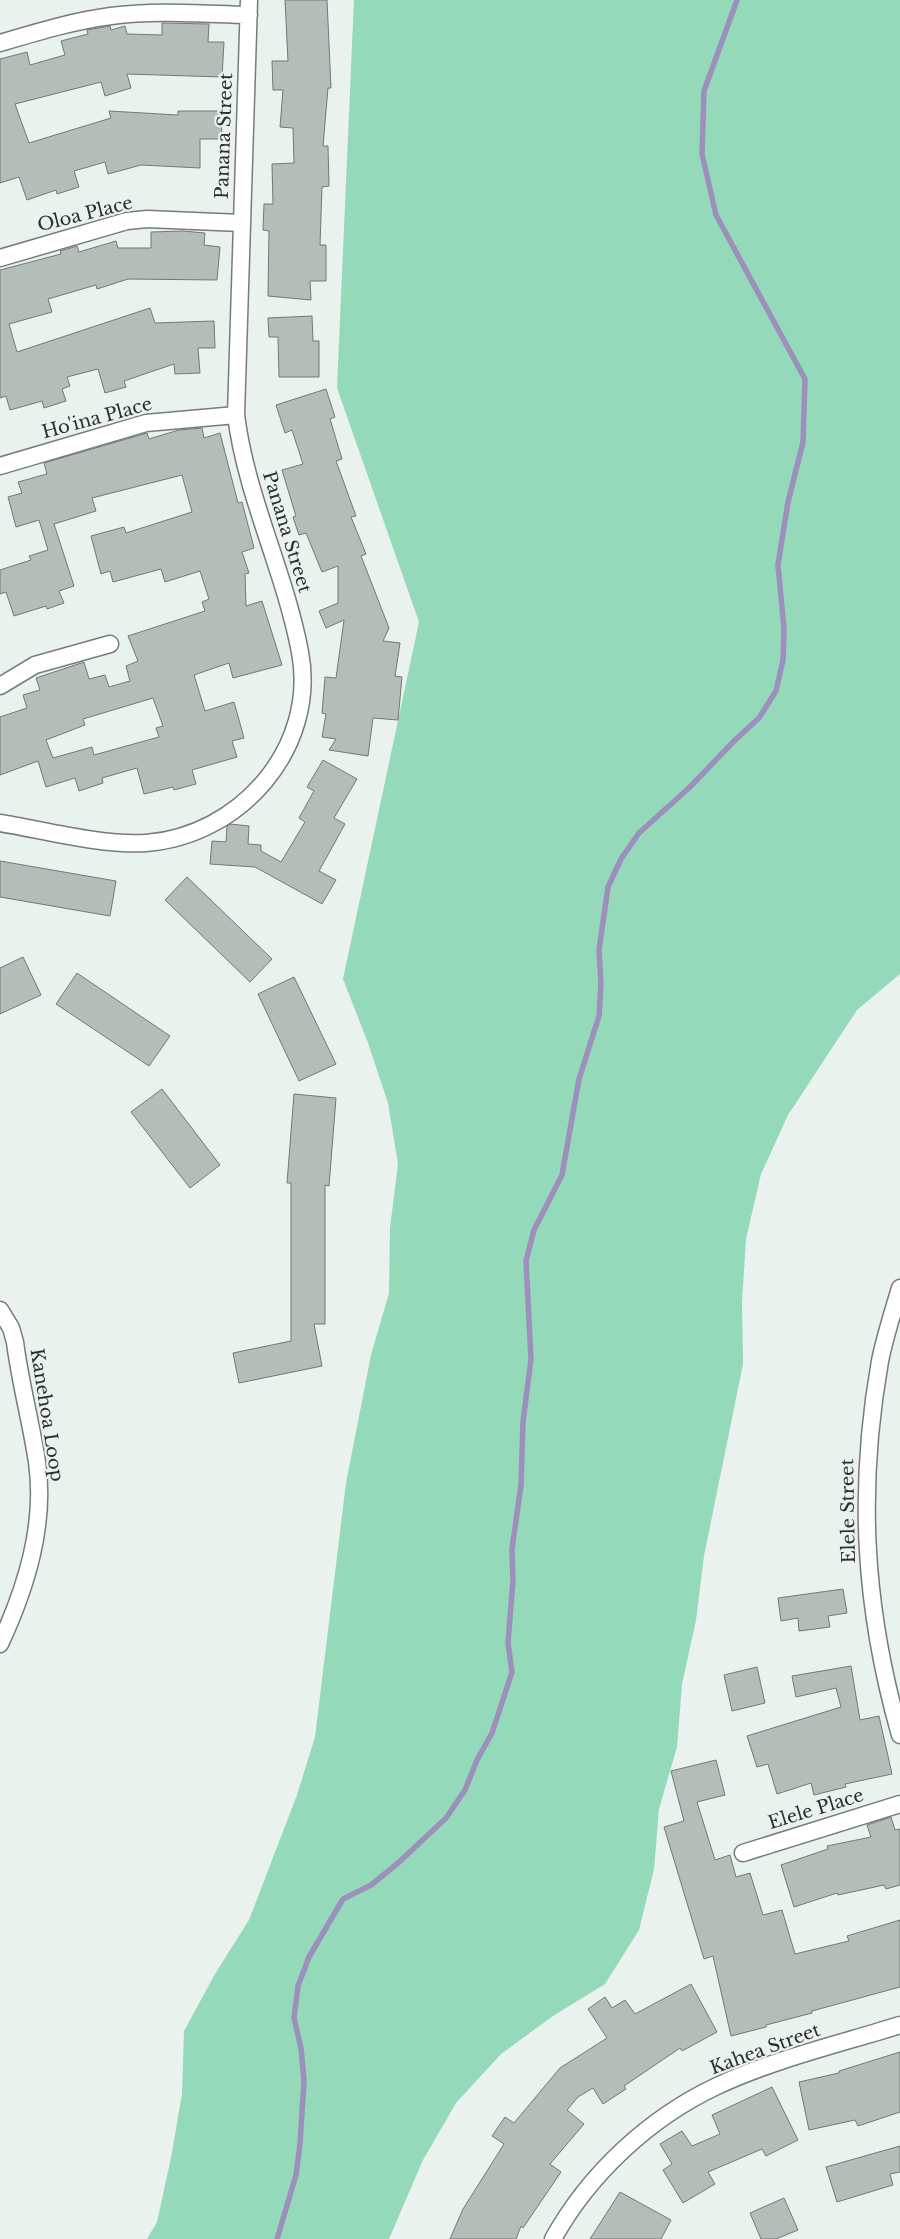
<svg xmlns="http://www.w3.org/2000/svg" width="900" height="2239" font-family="'Libre Baskerville',serif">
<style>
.green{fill:#93d9ba}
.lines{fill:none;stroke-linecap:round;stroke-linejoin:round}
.stream{stroke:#9d8fbb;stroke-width:5.5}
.building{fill:#b5bdb9;stroke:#727975;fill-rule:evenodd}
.minor-casing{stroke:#757d79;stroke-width:19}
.minor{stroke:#fff;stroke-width:16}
.labels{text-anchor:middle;stroke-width:4.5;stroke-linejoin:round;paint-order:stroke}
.street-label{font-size:18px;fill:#2a2e2c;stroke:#e9f2ed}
</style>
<rect width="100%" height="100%" fill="#e9f2ed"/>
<path class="green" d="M 354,0 L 900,0 L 900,974 L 857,1010 L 788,1115 L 761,1174 L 746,1239 L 742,1302 L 743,1364 L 704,1556 L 696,1620 L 682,1684 L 677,1747 L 659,1809 L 654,1869 L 639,1930 L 605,1984 L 553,2016 L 501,2054 L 456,2103 L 423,2160 L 389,2239 L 147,2239 L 157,2222 L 171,2158 L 182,2094 L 184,2031 L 215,1974 L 249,1920 L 297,1795 L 315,1737 L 346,1483 L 371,1355 L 389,1293 L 390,1228 L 398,1164 L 388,1103 L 368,1043 L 343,979 L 419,622 L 337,388 Z"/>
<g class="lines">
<path class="stream" d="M 277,2239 L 296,2175 L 300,2144 L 304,2081 L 301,2048 L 294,2018 L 298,1986 L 309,1957 L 343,1899 L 371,1885 L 397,1864 L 446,1818 L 465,1790 L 477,1760 L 492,1733 L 512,1672 L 508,1643 L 513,1580 L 512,1549 L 521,1485 L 523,1422 L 531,1359 L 526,1261 L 534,1230 L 562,1175 L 579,1079 L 599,1016 L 601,984 L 599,950 L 608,887 L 621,859 L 639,833 L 690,787 L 735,740 L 759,718 L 776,691 L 783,660 L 784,629 L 778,565 L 788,502 L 803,442 L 805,379 L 716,215 L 702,154 L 704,91 L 737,0"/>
</g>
<path class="building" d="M 285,0 L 327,0 L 331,88 L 328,88 L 323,146 L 328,146 L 329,186 L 322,187 L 320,245 L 326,245 L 326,281 L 310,281 L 311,300 L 268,296 L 269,231 L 263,230 L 264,204 L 273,204 L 272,164 L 294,163 L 293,128 L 280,127 L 283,90 L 273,90 L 272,61 L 288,61 Z
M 162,23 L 209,24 L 208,42 L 224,42 L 222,77 L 127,74 L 131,88 L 105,96 L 101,82 L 15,104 L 29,143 L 111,118 L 109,111 L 178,115 L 178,111 L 221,111 L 222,139 L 200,139 L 200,168 L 141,165 L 108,174 L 105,162 L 74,171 L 79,187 L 57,194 L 56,190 L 27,200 L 19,177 L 0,183 L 0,59 L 27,52 L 30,65 L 65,55 L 61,41 L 88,34 L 87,30 L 110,26 L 111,30 L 125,26 L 127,34 L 162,35 Z
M 183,231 L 205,233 L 204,245 L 220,247 L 217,280 L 128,279 L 97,289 L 96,285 L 48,299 L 52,312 L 9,324 L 17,352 L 150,308 L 155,323 L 214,321 L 215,348 L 198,348 L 200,373 L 175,374 L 174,364 L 124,381 L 126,387 L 105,393 L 98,369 L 67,377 L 70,386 L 62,389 L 66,401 L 44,408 L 42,401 L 10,410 L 6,396 L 0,398 L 0,270 L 61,254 L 60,251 L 77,246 L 79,252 L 116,241 L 118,248 L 151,248 L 151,232 Z
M 312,316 L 313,341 L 319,341 L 319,377 L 279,377 L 278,337 L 269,337 L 268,318 Z
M 326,389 L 335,417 L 330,419 L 342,459 L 336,461 L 356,516 L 351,517 L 366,554 L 361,556 L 389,628 L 383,641 L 400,643 L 395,676 L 402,677 L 398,720 L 373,718 L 368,756 L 329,750 L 336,739 L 322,737 L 326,714 L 322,713 L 325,677 L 336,678 L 344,620 L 326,628 L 319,611 L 338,603 L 338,566 L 322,572 L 306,533 L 299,535 L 293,517 L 296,516 L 282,470 L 303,464 L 292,430 L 285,433 L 276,405 Z
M 202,428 L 204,438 L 220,433 L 238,503 L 242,502 L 254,548 L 242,552 L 249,573 L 245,574 L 246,606 L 262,601 L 282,665 L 233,678 L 229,663 L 194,675 L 205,711 L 234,702 L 244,738 L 232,741 L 237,757 L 192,770 L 196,784 L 174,790 L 173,787 L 144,794 L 137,768 L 102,778 L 103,783 L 79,791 L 75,778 L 46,787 L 38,761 L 0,775 L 0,717 L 27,708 L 23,695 L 40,690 L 36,678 L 84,662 L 89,679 L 105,675 L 109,687 L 130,681 L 126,666 L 138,661 L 128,636 L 205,611 L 202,602 L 209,599 L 200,571 L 165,582 L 161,569 L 113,582 L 110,571 L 101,574 L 91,536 L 124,527 L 126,533 L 192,512 L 182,475 L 92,498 L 96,511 L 54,524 L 74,586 L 59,591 L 64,603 L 47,609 L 46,606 L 14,616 L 6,592 L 0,594 L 0,570 L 31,560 L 29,556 L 48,550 L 39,520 L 16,527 L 8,497 L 22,493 L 18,482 L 47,474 L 44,463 L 147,433 L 149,439 L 179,430 ZM 153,698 L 163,726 L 156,728 L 159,737 L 94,755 L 92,747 L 53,758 L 46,740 L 85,725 L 83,719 Z
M 323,760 L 357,779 L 334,818 L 345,824 L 319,871 L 336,880 L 322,904 L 255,867 L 210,864 L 212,841 L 226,842 L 227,826 L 230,824 L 249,826 L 248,844 L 261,845 L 261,851 L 281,862 L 305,822 L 299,818 L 314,791 L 307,787 Z
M 0,861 L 116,881 L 110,916 L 0,897 Z
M 187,877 L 272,959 L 250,982 L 165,900 Z
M 23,957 L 41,995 L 0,1014 L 0,968 Z
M 77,973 L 170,1036 L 149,1066 L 56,1004 Z
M 294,977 L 336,1064 L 299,1081 L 258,994 Z
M 162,1089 L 220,1165 L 190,1188 L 131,1112 Z
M 294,1094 L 336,1098 L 329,1186 L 325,1185 L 325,1324 L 314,1324 L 322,1366 L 239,1383 L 233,1353 L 291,1341 L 291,1183 L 287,1183 Z
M 843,1589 L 847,1613 L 828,1616 L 830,1627 L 799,1631 L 798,1618 L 781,1621 L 778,1598 Z
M 851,1666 L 860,1720 L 879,1716 L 892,1774 L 845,1784 L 846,1787 L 814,1795 L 811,1783 L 777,1794 L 768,1764 L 757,1767 L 747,1736 L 841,1707 L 836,1688 L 796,1697 L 792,1676 Z
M 757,1667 L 765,1703 L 732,1711 L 724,1675 Z
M 716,1760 L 725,1795 L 697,1802 L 715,1860 L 730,1855 L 736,1877 L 750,1873 L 763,1915 L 782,1910 L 795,1954 L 849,1941 L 847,1936 L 900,1920 L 900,1987 L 812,2011 L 812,2013 L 766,2025 L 766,2027 L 731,2036 L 713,1956 L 704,1959 L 664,1827 L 684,1821 L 671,1771 Z
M 891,1817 L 895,1830 L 900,1829 L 900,1885 L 886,1889 L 884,1885 L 838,1895 L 837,1893 L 794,1907 L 781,1865 L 828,1849 L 827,1846 L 871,1837 L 867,1825 Z
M 691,1984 L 717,2032 L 682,2051 L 680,2048 L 624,2086 L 626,2089 L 603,2104 L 593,2088 L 578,2097 L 567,2110 L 584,2124 L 550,2164 L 561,2172 L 523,2228 L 521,2226 L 516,2239 L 450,2239 L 463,2209 L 504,2144 L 492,2136 L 505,2117 L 514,2123 L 560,2068 L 607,2038 L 588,2009 L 605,1997 L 612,2008 L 625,2000 L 635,2014 Z
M 900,2052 L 900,2112 L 858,2126 L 855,2120 L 809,2130 L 799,2082 L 839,2073 L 839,2071 Z
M 772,2087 L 798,2140 L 766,2156 L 762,2149 L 708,2172 L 715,2184 L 683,2203 L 663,2170 L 672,2164 L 660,2144 L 682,2131 L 692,2146 L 720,2134 L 712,2115 Z
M 900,2146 L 900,2172 L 890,2174 L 893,2185 L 837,2202 L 826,2167 Z
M 620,2192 L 671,2220 L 661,2239 L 590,2239 Z
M 784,2198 L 798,2230 L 776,2239 L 761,2239 L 750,2213 Z"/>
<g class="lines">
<defs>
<path id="minor" d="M 0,43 C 37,32 73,21 111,16 C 157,10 203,14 249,15
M 0,258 L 127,221 L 147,219 L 241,223
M 0,466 L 146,423 L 236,415
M 0,686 L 35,665 L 110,644
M 0,823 C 43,830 103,846 146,843 C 240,836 318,748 300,652 C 285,572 246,496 236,415 L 249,0
M 900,1288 C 893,1312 885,1336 880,1361 C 857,1491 864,1608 900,1735
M 0,1310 L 11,1328 L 15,1342 C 20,1382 31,1422 37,1462 C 46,1525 26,1588 0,1644
M 743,1853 L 900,1804
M 553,2239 C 589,2174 649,2118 717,2086 C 775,2059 839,2044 900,2025"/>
</defs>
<use href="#minor" class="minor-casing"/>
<use href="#minor" class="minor"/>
</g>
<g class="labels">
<g class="street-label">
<text transform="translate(224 136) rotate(-88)" y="6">Panana Street</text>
<text transform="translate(85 214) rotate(-14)" y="6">Oloa Place</text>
<text transform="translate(97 418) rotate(-15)" y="6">Ho'ina Place</text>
<text transform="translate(287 532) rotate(73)" y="6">Panana Street</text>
<text transform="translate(47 1415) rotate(81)" y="6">Kanehoa Loop</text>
<text transform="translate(848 1511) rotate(-91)" y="6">Elele Street</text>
<text transform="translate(816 1809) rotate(-17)" y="6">Elele Place</text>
<text transform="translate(765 2049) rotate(-20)" y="6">Kahea Street</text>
</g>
</g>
</svg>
